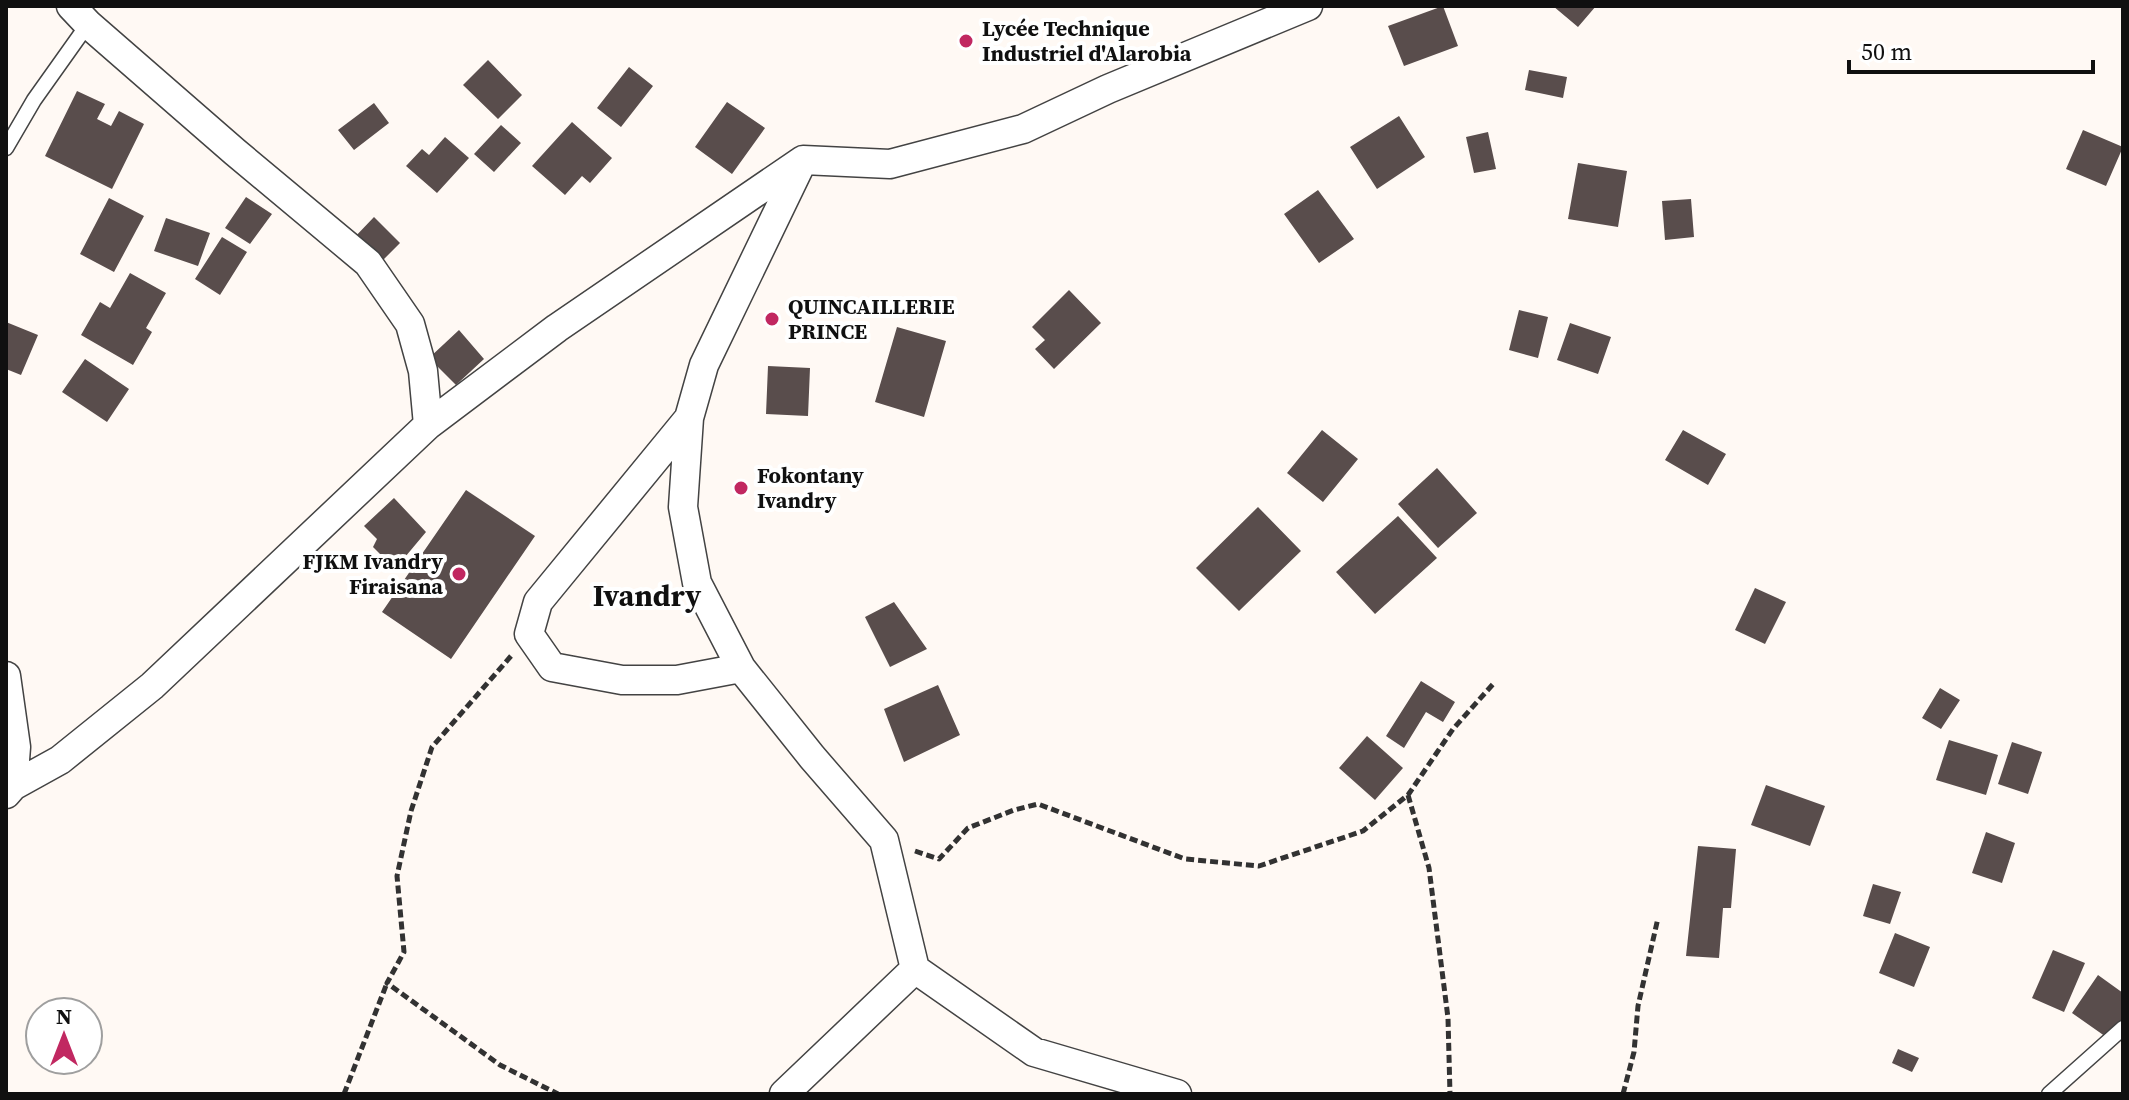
<svg xmlns="http://www.w3.org/2000/svg" width="2129" height="1100" viewBox="0 0 2129 1100" font-family="'Source Serif 4',serif">
	<style>
		.building { fill: #594d4c }
		.lines { fill: none; stroke-linecap: round; stroke-linejoin: round }
		.lane-casing { stroke: #434343; stroke-width: 17 }
		.street-casing { stroke: #434343; stroke-width: 31 }
		.path { stroke: #323232; stroke-width: 5; stroke-dasharray: 8 4; stroke-linecap: butt }
		.lane { stroke: #fff; stroke-width: 14 }
		.street { stroke: #fff; stroke-width: 28 }
		.poi-dot { fill: #c12861; stroke: #fff; stroke-width: 3 }
		.labels { text-anchor: middle; stroke-width: 8; stroke-linejoin: round; paint-order: stroke }
		.poi-label { font-size: 22px; font-weight: bold; fill: #101010; stroke: #fff; text-anchor: start }
		.district-label { font-size: 30px; font-weight: bold; fill: #101010; stroke: #fff }
	</style>
	<rect width="100%" height="100%" fill="#fff9f4"/>
	<path class="building" d="M1443 6 1458 46 1404 66 1388 26Z
		M1553 6H1596L1578 27Z
		M488 60 522 95 498 119 463 85Z
		M629 67 653 86 621 127 597 108Z
		M1529 70 1567 77 1563 98 1525 90Z
		M77 91 105 104 97 119 111 126 119 111 144 124 112 189 45 156Z
		M727 102 765 128 732 174 695 147Z
		M374 103 389 123 354 150 338 130Z
		M1399 116 1425 157 1377 189 1350 147Z
		M572 122 612 158 590 183 582 176 565 195 532 166Z
		M501 125 521 143 494 172 474 154Z
		M2083 130 2123 147 2106 186 2066 169Z
		M1488 132 1496 169 1474 173 1466 137Z
		M445 137 469 158 437 193 406 166 422 149 429 155Z
		M1578 163 1627 171 1618 227 1568 219Z
		M1318 190 1354 239 1319 263 1284 214Z
		M246 197 272 214 250 244 225 228Z
		M109 198 144 216 114 272 80 254Z
		M1691 199 1694 237 1665 240 1662 201Z
		M374 217 400 243 378 265 352 240Z
		M166 218 210 233 198 266 154 251Z
		M222 237 247 252 220 295 195 279Z
		M130 273 166 293 146 328 152 332 133 365 81 335 100 302 110 308Z
		M1069 290 1101 323 1054 369 1035 349 1045 340 1032 327Z
		M1519 310 1548 317 1538 358 1509 350Z
		M6 322 38 335 21 375 6 369Z
		M1570 323 1611 337 1598 374 1557 360Z
		M897 327 946 341 924 417 875 402Z
		M459 330 484 359 456 385 429 358Z
		M85 359 129 389 107 422 62 392Z
		M768 366 810 368 808 416 766 414Z
		M1322 430 1358 459 1323 502 1287 473Z
		M1683 430 1726 454 1708 485 1665 460Z
		M1437 468 1477 513 1438 548 1398 504Z
		M466 490 535 536 451 659 382 612Z
		M394 498 426 532 395 569 373 547 377 539 364 526Z
		M1258 507 1301 551 1239 611 1196 568Z
		M1398 516 1437 558 1375 614 1336 572Z
		M1755 588 1786 602 1765 644 1735 630Z
		M894 602 927 649 890 667 865 617Z
		M1421 681 1455 702 1443 722 1426 712 1404 748 1386 736Z
		M938 685 960 735 904 762 884 709Z
		M1940 688 1960 700 1941 729 1922 718Z
		M1367 736 1403 768 1375 800 1339 768Z
		M1949 740 1998 755 1986 795 1936 780Z
		M2012 742 2042 752 2028 794 1998 784Z
		M1766 785 1825 806 1810 846 1751 825Z
		M1986 832 2015 843 2002 883 1972 873Z
		M1698 846 1736 849 1731 908H1723L1719 958 1686 956Z
		M1873 884 1901 892 1890 924 1863 916Z
		M1895 933 1930 947 1914 987 1879 973Z
		M2053 950 2085 963 2064 1012 2032 998Z
		M2098 975 2123 993V1019L2109 1039 2072 1013Z
		M1898 1049 1919 1058 1912 1072 1892 1063Z"/>
	<g class="lines">
		<defs>
			<path id="lane" d="M6 148 34 100 88 24
				M2049 1094 2123 1028"/>
			<path id="street" d="M71 6 88 24 235 152 368 263 410 324 423 371 428 425
				M689 418 683 507 697 583 741 668 812 757 884 840 915 969 1034 1052 1177 1094
				M741 668 677 680H622L552 667 529 634 538 602 689 418 704 365 802 162
				M6 676 16 747 13 786
				M6 794 13 786 60 760 152 686 428 425 557 328 803 160 890 164 1023 129 1108 89 1308 6
				M784 1094 915 969"/>
		</defs>
		<use href="#lane" class="lane-casing"/>
		<use href="#street" class="street-casing"/>
		<path class="path" d="M511 656 432 747 411 811 397 876 404 952 387 983 500 1065 558 1094
			M1408 795 1429 868 1448 1018 1450 1094
			M915 851 939 859 968 828 1014 810 1038 804 1185 859 1259 866 1363 831 1408 795 1453 729 1494 683
			M344 1094 387 983
			M1623 1094 1634 1052 1638 1006 1658 918"/>
		<use href="#lane" class="lane"/>
		<use href="#street" class="street"/>
	</g>
	<g class="poi-dot">
		<circle cx="966" cy="41" r="8"/>
		<circle cx="772" cy="319" r="8"/>
		<circle cx="741" cy="488" r="8"/>
		<circle cx="459" cy="574" r="8"/>
	</g>
	<g class="labels">
		<g class="poi-label">
			<text x="982" y="36">Lycée Technique<tspan x="982" dy="25">Industriel d'Alarobia</tspan></text>
			<text x="788" y="314">QUINCAILLERIE<tspan x="788" dy="25">PRINCE</tspan></text>
			<text x="757" y="483">Fokontany<tspan x="757" dy="25">Ivandry</tspan></text>
			<text x="443" y="569" text-anchor="end">FJKM Ivandry<tspan x="443" dy="25">Firaisana</tspan></text>
		</g>
		<g class="district-label">
			<text x="647" y="606">Ivandry</text>
		</g>
	</g>
	<rect width="2129" height="1100" fill="none" stroke="#101010" stroke-width="16"/>
	<g transform="translate(64 1036)"><circle r="38" fill="#ffffff" stroke="#9f9f9f" stroke-width="2"/>
	<path d="M0-6L14 30L0 20L-14 30Z" fill="#c12861"/>
	<text y="-12" font-size="22" font-weight="bold" text-anchor="middle" fill="#101010">N</text>
	</g>
	<path d="M1849 60v12h244v-12" fill="none" stroke="#101010" stroke-width="4"/>
	<text x="1861" y="60" font-size="24" fill="#101010" stroke="#ffffff" stroke-width="6" paint-order="stroke">50 m</text>
</svg>
